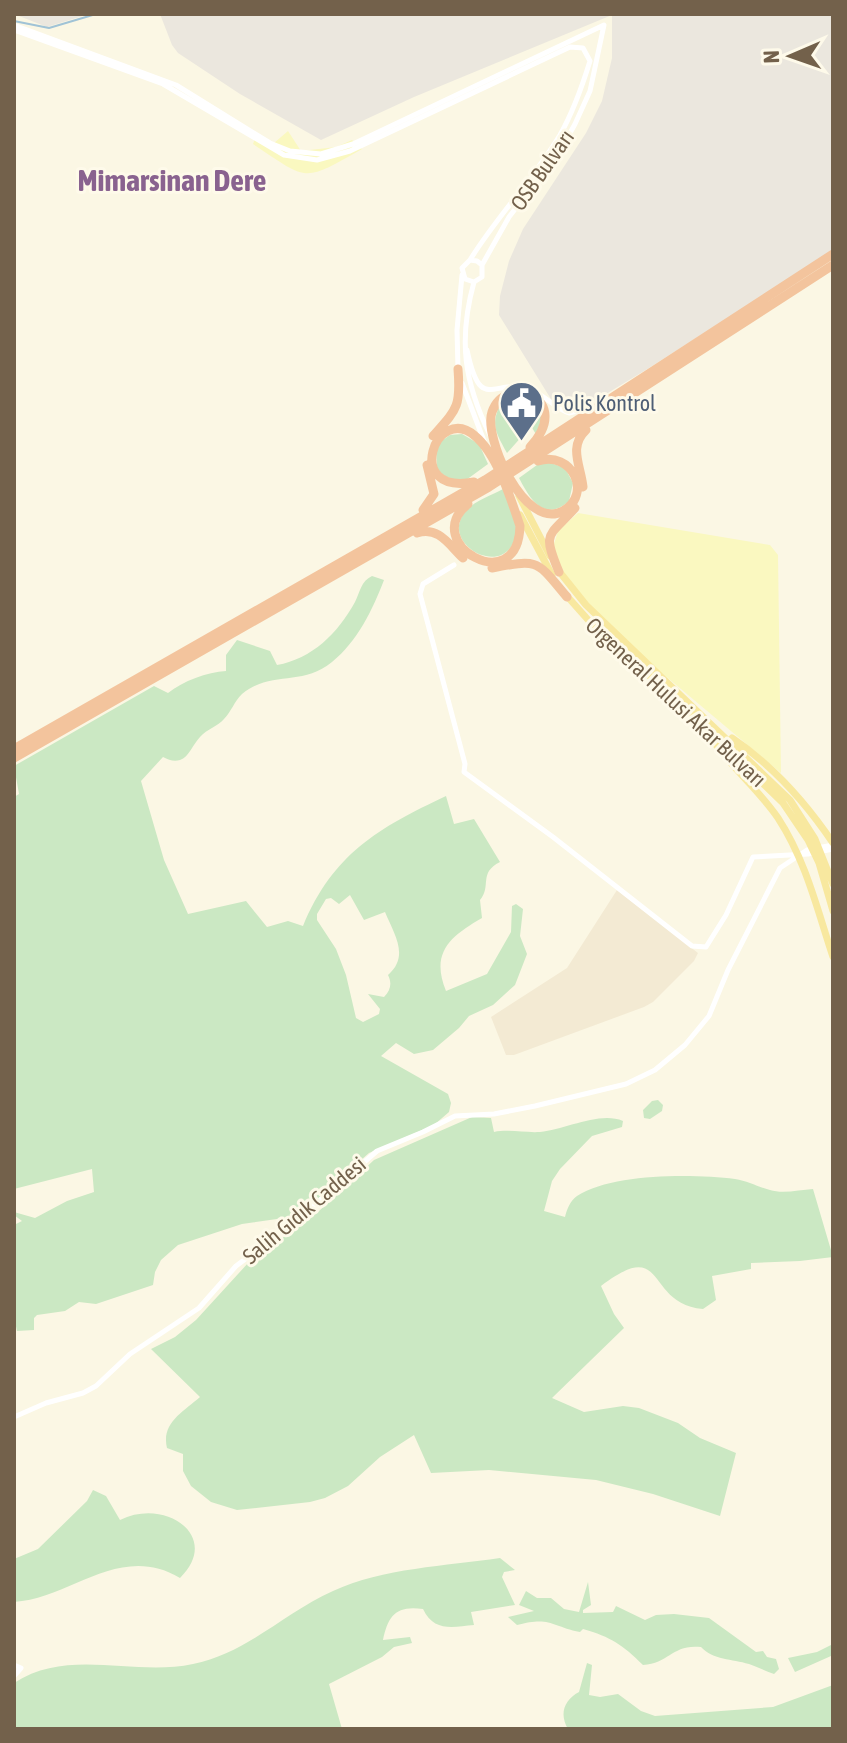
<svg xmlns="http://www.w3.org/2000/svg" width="847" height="1743" viewBox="0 0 847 1743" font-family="'Asap Condensed',sans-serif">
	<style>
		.residential { fill: #f3ead3 }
		.industrial { fill: #ebe7de }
		.green { fill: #cbe8c3; fill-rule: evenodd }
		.sand { fill: #faf8c0 }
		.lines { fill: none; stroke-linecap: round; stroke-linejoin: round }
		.stream { stroke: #a0c3d6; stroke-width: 2 }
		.minor { stroke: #fff; stroke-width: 5 }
		.major { stroke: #f8e89f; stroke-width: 7 }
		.highway { stroke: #f3c49d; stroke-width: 9 }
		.labels { text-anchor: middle; stroke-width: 6; stroke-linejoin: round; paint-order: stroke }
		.street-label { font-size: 22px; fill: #73614b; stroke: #fefaea }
		.service-label { font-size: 22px; fill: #4e5e75; stroke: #fefaea; text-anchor: start }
		.district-label { font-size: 30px; font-weight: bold; fill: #89628f; stroke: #fefaea }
	</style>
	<rect width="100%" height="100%" fill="#fbf7e4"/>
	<path class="residential" d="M617 890 698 953 694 961 653 1002 644 1007 514 1055H506L491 1017 567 968Z"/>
	<path class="industrial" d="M14 14H89L47 27Z
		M160 14H833V251L649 368 578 411 571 412 554 404 499 315 500 296 509 261 523 229 586 133 602 101 612 58V15L414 97 321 140 240 94 178 53 172 45Z"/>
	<path class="green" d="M516 396 533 402 542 418 537 436 531 426 507 453C495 431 490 424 502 401Z
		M462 434 479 444 488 464 462 483 437 473 436 445 450 435Z
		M548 462 565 468 573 483 569 501C544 523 530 499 519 478L537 465Z
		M503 489C507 499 517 513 517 524 516 587 435 546 466 511 474 501 492 495 503 489Z
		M372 576 384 580C373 609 357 642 332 662 301 687 271 670 242 694 234 702 231 712 224 719 218 726 207 729 200 737 193 744 189 757 180 760 174 762 169 760 163 757L141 781 164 860 188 914 246 901 267 927 288 921 303 926C333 854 378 828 446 796L454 824 474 819 500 862C478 873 492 886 480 900L482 918C451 936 430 952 446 991L487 974 511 932 512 906 516 904 523 909 520 936 527 954 515 985 493 1005 469 1016 459 1028 433 1050 414 1054 396 1043 381 1056 448 1094 451 1103 449 1112 434 1125 369 1153 298 1216 242 1224 178 1245 161 1260 155 1272 153 1285 96 1304 79 1302 65 1311 37 1315 34 1318V1330L17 1331 14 1317V1225L22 1221 14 1215V1212L35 1218 67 1201 94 1192 92 1169 14 1189V797L19 794 14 766 154 686 168 693C183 681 207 672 226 671V655L237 640 270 651 277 665C312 659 338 633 355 602 360 592 361 581 372 576ZM350 895 364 920 385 912C394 934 410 956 388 975 392 983 391 990 384 997L368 994 380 1009 379 1014 363 1022 356 1018 346 975 336 949 317 920V914L326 899 331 898 339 904Z
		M658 1100 663 1105 662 1111 650 1119 644 1118 643 1110 652 1101Z
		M472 1117 491 1118 494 1132C509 1129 525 1133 540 1132 565 1130 599 1111 623 1121L622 1127 592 1136 560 1169 552 1181 544 1211 565 1217C567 1209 570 1201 577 1196 613 1173 693 1174 735 1179 748 1181 758 1187 770 1190 782 1194 800 1190 813 1189L833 1257 800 1261 751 1263V1269L712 1276 716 1300 703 1309C644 1304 668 1235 601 1286L614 1314 624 1328 552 1398 584 1412 623 1406 639 1408 678 1423 700 1438 736 1453 720 1516 653 1494 596 1480 489 1470 431 1473 414 1435 380 1457 348 1486 325 1498 310 1502 237 1510 211 1502 191 1486 183 1471V1454L167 1448C161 1423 183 1412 200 1397L151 1349 175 1337 196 1320 249 1262 318 1212 374 1160Z
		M93 1490 106 1496 120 1520C166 1497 222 1537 180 1578 119 1542 71 1599 14 1602V1559L38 1549 87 1501Z
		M500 1558 515 1570 504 1572 502 1577 515 1605 471 1612 474 1625C452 1627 434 1632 423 1609 396 1605 388 1616 383 1640L410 1637 412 1643 394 1647 382 1657 329 1684 342 1729H14V1683C69 1647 133 1677 193 1664 247 1653 284 1613 333 1591 383 1568 446 1566 500 1558Z
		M588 1582 591 1605 583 1610V1613L613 1612 616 1606 645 1620 656 1615 674 1614 709 1618 756 1652 763 1651 767 1657 776 1659 779 1669 774 1674C765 1671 758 1667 749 1664 732 1659 713 1660 701 1647 672 1644 670 1663 643 1665 623 1645 611 1637 583 1629L580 1632C551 1626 550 1616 517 1625L508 1617 534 1611 519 1605 526 1591 537 1598H551L564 1609 579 1612Z
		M833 1644V1658L831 1656 795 1672 788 1658 817 1652Z
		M587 1663 592 1665 589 1695 600 1697 618 1694 641 1711 655 1716 773 1707 833 1685V1729H568C559 1714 564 1700 579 1692Z"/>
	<path class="sand" d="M288 131 301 151 336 147 352 140 362 149C302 183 309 181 253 144L255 138 274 143Z
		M578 513 770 545 778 555 781 773 619 637 576 592 558 562 553 547 558 531Z"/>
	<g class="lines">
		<path class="stream" d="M14 21 49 28 96 14"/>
		<path class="minor" d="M14 25 176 85 270 143 290 151 321 154 353 144 604 25 590 91 575 124 560 151 509 217 482 265V277L474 282C458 340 464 382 490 435
			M14 30 163 84 284 155 317 160 350 151 570 47 583 48 590 61C582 87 573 112 560 135 533 180 497 216 470 260
			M474 282 465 279 462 268 470 260 477 261 482 265
			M467 350C481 416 493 376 531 390 545 395 554 408 569 413L590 408
			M458 369 457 330 462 275
			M462 383 484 441
			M454 565 423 584 420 594 465 764 464 772 553 837 692 946 706 947 726 915 753 857 808 854 833 849
			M14 1417 46 1403 83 1393 96 1386 130 1354 199 1308 236 1266 296 1221 377 1151 423 1132 455 1116 494 1114 535 1106 626 1084 655 1070 685 1045 709 1016 728 970 780 868 807 850 833 845
			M14 1665 21 1668 14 1676"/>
		<path class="major" d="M519 496 550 556
			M520 515 552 575
			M558 570 586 605 790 800 815 839 833 884
			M566 595 598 631 668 692 783 803 808 840 819 863 833 911
			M732 738C772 765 806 803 833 843
			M714 742C733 769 759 790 778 818 806 861 817 909 833 957"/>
		<path class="highway" d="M433 436C457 409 461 407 458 369
			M530 447C575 399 506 372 492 412 483 437 525 532 563 511 593 494 572 450 538 461
			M583 487C581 466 568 447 586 430
			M468 504C419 543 518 600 520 526 511 499 497 454 475 436 436 402 402 496 474 482
			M423 510 434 494 427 465
			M417 533C439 526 449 545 463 558
			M492 568C540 559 536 560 567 597
			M559 572C542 531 548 538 575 508
			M14 749 485 480 833 254
			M14 758 489 487 833 265"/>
	</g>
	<defs>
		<symbol id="civic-pin" viewBox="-11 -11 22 30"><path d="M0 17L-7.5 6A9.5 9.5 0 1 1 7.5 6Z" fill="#5c6f8a" stroke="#fefaea"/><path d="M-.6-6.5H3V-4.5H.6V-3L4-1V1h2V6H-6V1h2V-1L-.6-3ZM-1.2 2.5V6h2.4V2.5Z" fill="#fff"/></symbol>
	</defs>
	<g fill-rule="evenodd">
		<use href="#civic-pin" x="496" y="378" width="51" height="69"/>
	</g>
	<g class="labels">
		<g class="street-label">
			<text transform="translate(542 170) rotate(-55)" y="8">OSB Bulvarı</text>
			<text transform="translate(676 702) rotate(43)" y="8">Orgeneral Hulusi Akar Bulvarı</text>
			<text transform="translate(304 1210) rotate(-40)" y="8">Salih Gıdık Caddesi</text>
		</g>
		<g class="service-label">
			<text x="553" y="411">Polis Kontrol</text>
		</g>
		<g class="district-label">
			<text x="172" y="191">Mimarsinan Dere</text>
		</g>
	</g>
	<rect width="847" height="1743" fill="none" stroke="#73614b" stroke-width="32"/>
	<g transform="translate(791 56) rotate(268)" stroke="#fefaea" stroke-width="6" paint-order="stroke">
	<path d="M0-6L14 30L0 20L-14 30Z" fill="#73614b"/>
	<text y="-12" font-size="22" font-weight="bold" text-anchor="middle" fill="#73614b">N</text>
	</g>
</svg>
